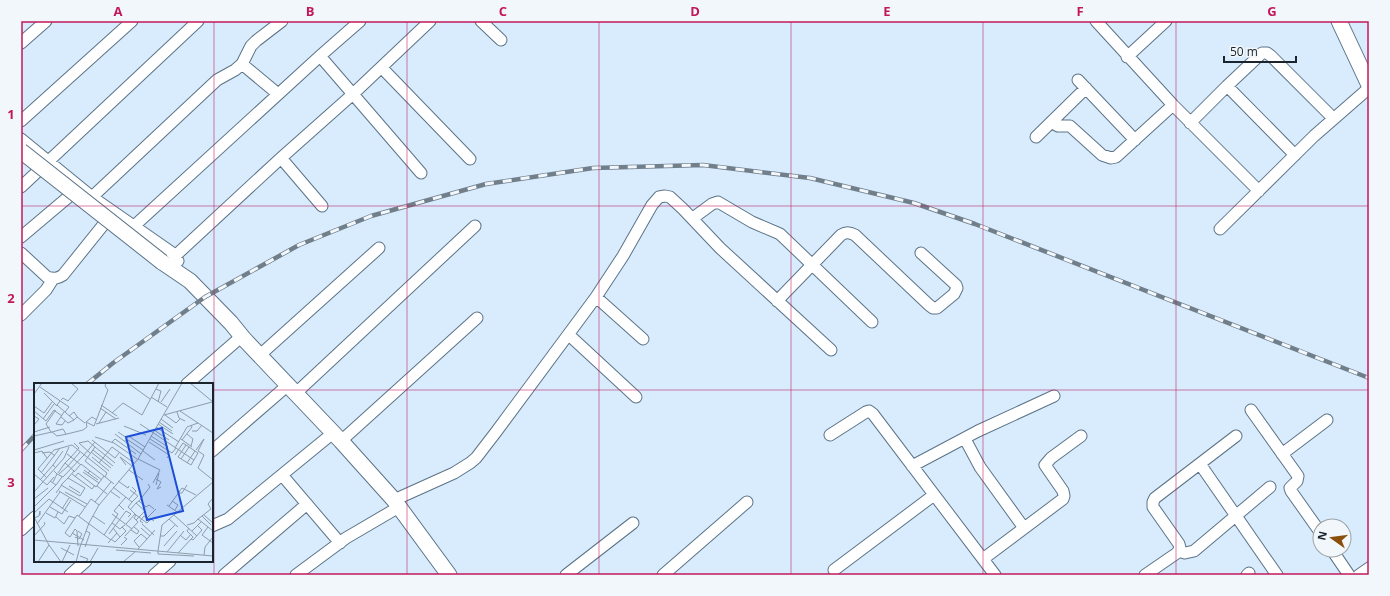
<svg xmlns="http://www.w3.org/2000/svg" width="1390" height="596" viewBox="0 0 1390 596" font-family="'Open Sans',sans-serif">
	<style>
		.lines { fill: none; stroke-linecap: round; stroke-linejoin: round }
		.street-casing { stroke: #5c7386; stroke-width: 13 }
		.secondary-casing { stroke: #5c7386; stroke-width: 17 }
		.street { stroke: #fff; stroke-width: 11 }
		.secondary { stroke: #fff; stroke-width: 15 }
		.rail-casing { stroke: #717f8b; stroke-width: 4.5 }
		.rail { stroke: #f2f7fb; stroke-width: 3; stroke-dasharray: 9; stroke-linecap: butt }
		.secondary-bridge-casing { stroke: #5c7386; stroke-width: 17; stroke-linecap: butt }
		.secondary-bridge { stroke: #fff; stroke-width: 15 }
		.grid { fill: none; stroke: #c2185b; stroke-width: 1; stroke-opacity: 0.55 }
		.inset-road { fill: none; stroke: #8c9caa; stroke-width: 1 }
		.view { fill: #1d4ed8; fill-opacity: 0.15; stroke: #1d4ed8; stroke-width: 2 }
		.inset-edge { fill: none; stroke: #1b242c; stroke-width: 2 }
		.neatline { fill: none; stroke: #c2185b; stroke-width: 1.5 }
		.grid-label { font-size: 13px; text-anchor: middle; font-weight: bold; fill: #c2185b }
	</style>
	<rect width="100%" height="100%" fill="#d8ecfe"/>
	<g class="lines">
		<defs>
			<path id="street" d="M481 21 501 40
				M1096 21 1173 105 1259 191
				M21 43 46 21
				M320 56 421 173
				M1127 57 1166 21
				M242 64 278 94
				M382 68 470 159
				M1078 80 1135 140
				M1227 86 1295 155
				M21 121 132 21
				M1051 122 1058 126H1070L1102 155 1111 158 1116 157 1173 105
				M1190 123 1227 86 1262 53H1267L1271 56 1333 118
				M1036 137 1086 88
				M21 139 92 197 171 252 175 256 178 261
				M281 158 322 206
				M21 187 198 21
				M92 197 217 80 235 70 242 64 251 46 256 41 282 21
				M693 218 712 204 718 202 752 222 780 234 872 322
				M133 227 320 56 360 21
				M1220 229 1314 136 1369 88
				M21 237 79 188
				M21 253 47 277C54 279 57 279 63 275L112 214
				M175 256 281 158 353 94 430 21
				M596 297 643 339
				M777 301 841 235C846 232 849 232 855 235L929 305 933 308H937L954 294 957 288 956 285 921 253
				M21 315 46 290 53 279
				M569 335 636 397
				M260 355 379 248
				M187 384 242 336
				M296 393 475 226
				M1251 410 1298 476 1297 481 1290 488 1291 491 1320 532
				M830 435 866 412 869 411 873 414 995 575
				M965 439 980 467 1024 528
				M341 441 477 318
				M212 451 288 385
				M1282 454 1327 420
				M1200 464 1277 575
				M912 466 978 431 1054 396
				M282 475 340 543
				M394 500 454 473 470 463 476 458 496 432 596 297 623 256 652 205 659 197 665 196 670 197 683 209 720 248 831 350
				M212 526 228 519 333 433
				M21 530 35 517
				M1332 550 1349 575
				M1179 551 1185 553 1194 551 1270 487
				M983 559 1063 499 1064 496 1063 491 1045 465 1051 458 1081 436
				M834 570 934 495
				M70 575 86 561
				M154 575 170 561
				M224 575 307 504
				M296 575 346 538 399 507
				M566 575 633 523
				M663 575 747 502
				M1145 575 1177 553 1180 548 1179 544 1153 507V502L1155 498 1236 436
				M1247 575 1249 573
				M1359 575 1369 568"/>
			<path id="secondary" d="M1339 21 1369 85
				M162 262 190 281 231 323 244 339 341 441 394 500 449 575"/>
		</defs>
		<use href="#street" class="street-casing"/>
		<use href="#secondary" class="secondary-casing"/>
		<use href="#street" class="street"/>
		<use href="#secondary" class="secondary"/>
		<defs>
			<path id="rail" d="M87 384 113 363 205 297 299 245 371 216 486 184 593 168 703 165 810 178 914 203 975 224 1369 378
				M21 450 35 435"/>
		</defs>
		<use href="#rail" class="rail-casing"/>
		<use href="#rail" class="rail"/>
		<defs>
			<path id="secondary-bridge" d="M21 151 162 262"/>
		</defs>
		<use href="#secondary-bridge" class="secondary-bridge-casing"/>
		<use href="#secondary-bridge" class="secondary-bridge"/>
	</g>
	<path class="grid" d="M214 21V575M407 21V575M599 21V575M791 21V575M983 21V575M1176 21V575M21 206H1369M21 390H35M212 390H1369"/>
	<g transform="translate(34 383)">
		<rect width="179" height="179" fill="#d8ecfe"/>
		<path class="inset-road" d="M94 0 116 16M156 0 179 19M6 4 35 24 31 29 40 37 43 34 51 40M122 6 127 8 124 19M10 10 23 23M0 11 8 0M117 14 133 24M27 17 29 15 34 18 44 6 37 0M26 18 23 22 31 29M127 19 136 6M67 22 83 33M0 23 10 30 18 19M66 25 82 36M0 28 12 38 20 27 22 28M146 28 179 50M30 29 22 41 28 42 31 38M143 29 145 35 151 38M78 30 89 20 108 32 125 0M130 32 178 19M131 32 142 40 146 36M0 33 5 36 0 42M35 33 40 29 44 35M27 34 34 40 40 37M9 36 20 21M127 36 139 45M52 39 58 34 63 37M125 39 138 48M65 40 72 29M62 41 85 35M106 41 160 77M124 41 139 51M90 43 112 52M122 44 145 59M120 47 135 57M158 48H163L168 42M0 49 16 44M17 49 12 41 21 28 28 33M18 49 29 46 32 51M84 49 93 55 91 58M81 51 107 71M153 51 159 56 157 63M0 53 18 49 23 53 33 51 49 47 53 44 52 39 60 43 74 7 71 3 72 0M117 53 134 64M61 54 80 60 103 76M96 54 111 64M116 56 138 70 142 65M147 56 158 64M58 57 81 75 85 70M94 57 109 67M148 57 158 44 157 42M78 59 81 56 102 71M115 59 135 72 133 75M141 65 153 44 164 40M0 67 30 58M59 67 79 83M162 67 170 56 164 68M109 68 121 77M164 68 170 72 164 85 179 97M57 69 77 85M0 70 8 68 13 75M8 70 16 69 21 73M56 70 45 60 54 58 61 64M33 71 37 74 45 65 40 60M50 72 61 59M141 72 149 60 164 70 157 82 144 74 152 62M58 74 75 88M104 76 126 87 119 100M147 76 155 64M65 80 78 64 100 80M153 80 161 68M19 82 29 68M92 82 86 74 98 83M34 83 46 69M50 87 54 90 56 88 68 97M95 87 109 97M40 89 47 81 56 88M49 89 65 100M7 90 26 65M24 90 31 80M54 90 64 97M0 91 13 102 20 94M23 91 29 94 50 72M25 91 34 83M38 91 58 106 61 102M41 94 44 90 62 104 70 93M13 95 4 86 20 67 38 62 73 90 71 94M34 95 40 88 31 80 37 74 47 82M122 96 127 99 123 106 127 104M6 97 19 82 22 85M16 98 22 102 28 94M84 98 94 105 95 103M19 99 23 91 20 88M80 101 51 78 61 64 81 80M122 102 125 90M35 103 46 110M63 103 73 111M79 104 98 119 94 124 102 132 113 140 117 136 120 138M96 107 104 113 98 119M25 108 51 124M76 108 86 115M0 109 30 75 35 64M31 109 53 121M22 110 27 103 28 101 34 95 51 105 46 113 27 102M145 110H148L153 102M179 115 174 121 177 126 164 136 179 148M0 116 14 105M95 116 102 108 98 104M105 118 116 104 114 101M138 118 144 122 141 127M61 119 77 99M102 120 105 118 112 124 115 122 120 126M85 122 80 128 84 131 82 134 98 146M133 122 143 129M135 123 148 105 162 112M0 124 22 102M16 124 28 131 37 117M28 126 35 115M90 127 85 122 92 114M96 127 102 120 112 129M0 130 15 116 34 129M12 130 21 135 24 129M140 132 163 153M170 132 179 140M45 133 57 116 65 122M59 133 71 141M168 133 177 142M0 134 15 162 4 179M22 134 30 141 35 133 41 135M0 135 5 133 6 128V132M113 135 122 126M135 136 144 144M102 137 111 128M78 140 82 134 78 131M109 140 106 138 110 133 115 136M3 141 26 109M92 141 101 131M108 141 120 152M153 142 160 140 164 136M174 144 168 152 179 160M79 145 86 154 92 148 88 144 91 142M107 145 116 153M97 147 103 151 105 148 100 144M158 148 167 139M38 150 50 157M75 151 92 128 97 131 94 134M70 152 78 140 86 146 88 144M146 152 152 157 157 151M0 153 11 141 10 139M91 153 104 139 100 135 102 132M126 153H130L141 142M41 154 45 156 48 151 44 148M77 156 81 159 86 154M157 156 159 157 168 147 164 143M0 157 179 173M74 160 83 150M15 162 27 179M87 162 93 156 90 154M44 163 43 148 41 146 36 154 31 150 43 132 77 157M130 163 143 148M46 164 55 140 65 122 104 76 148 0M51 164 56 150 52 148M105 164 100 158 107 151 113 156M27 165 40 172M104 166 121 147M82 167 117 170M124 168 128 142 179 99M124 168V171L160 173M133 169 150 148M144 170 159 154 153 148 155 145M170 172 171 164 179 154M46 173 54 176 52 179M28 179 36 162M42 179 46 164M56 179 64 165M89 179 101 169"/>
		<path class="view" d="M128 45 149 128 113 137 92 54Z"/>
		<rect width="179" height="179" class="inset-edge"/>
	</g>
	<rect width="1390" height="596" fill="none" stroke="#f2f7fb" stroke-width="44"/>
	<g transform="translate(1332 538) rotate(284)"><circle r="19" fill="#f2f7fb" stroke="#9ca3a8"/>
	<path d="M0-3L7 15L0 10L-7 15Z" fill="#8b4f0c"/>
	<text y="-6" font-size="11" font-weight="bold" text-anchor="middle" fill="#1b242c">N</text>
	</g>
	<path d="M1224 56v6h72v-6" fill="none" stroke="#1b242c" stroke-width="2"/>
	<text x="1230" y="56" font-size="12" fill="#1b242c" stroke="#f2f7fb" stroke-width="3" paint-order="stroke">50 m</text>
	<rect x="22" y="22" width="1346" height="552" class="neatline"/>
	<g class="grid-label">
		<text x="118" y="16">A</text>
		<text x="310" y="16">B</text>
		<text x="503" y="16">C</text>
		<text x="695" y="16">D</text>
		<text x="887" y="16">E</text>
		<text x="1080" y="16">F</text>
		<text x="1272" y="16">G</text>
		<text x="11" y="119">1</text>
		<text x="11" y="303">2</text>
		<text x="11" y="487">3</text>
	</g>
</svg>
